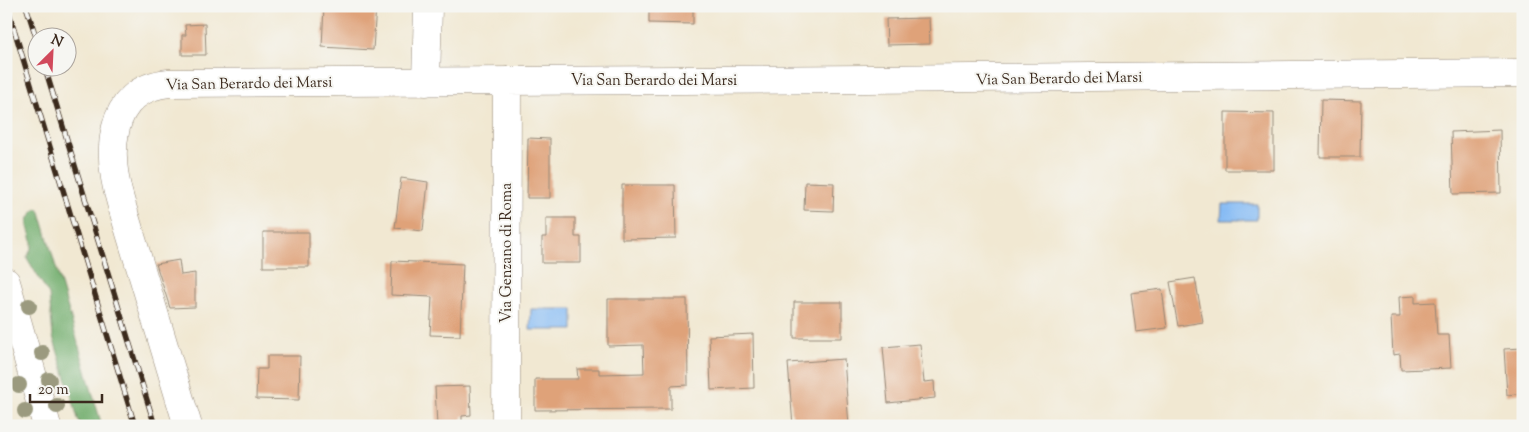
<svg xmlns="http://www.w3.org/2000/svg" width="1529" height="432" viewBox="0 0 1529 432" font-family="'Sorts Mill Goudy',serif">
	<style>
		.forest { fill: #72ad6d; stroke: #566c46 }
		.water { fill: #86bbf4; stroke: #607289 }
		.building { fill: #dfa279 }
		.lines { fill: none; stroke-linecap: round; stroke-linejoin: round }
		.minor-casing { stroke: #968978; stroke-width: 29 }
		.minor { stroke: #fff; stroke-width: 28 }
		.rail-casing { stroke: #3b2a1e; stroke-width: 5.5 }
		.rail { stroke: #f6f6f2; stroke-width: 4; stroke-dasharray: 11; stroke-linecap: butt }
		.tree { fill: #9b9a7f }
		.labels { text-anchor: middle; stroke-width: 4; stroke-linejoin: round; paint-order: stroke }
		.street-label { font-size: 15px; fill: #3b2a1e; stroke: #f6f6f2 }
	</style>
	<rect width="100%" height="100%" fill="#f6f6f2"/>
	<filter id="ink" filterUnits="userSpaceOnUse"><feTurbulence type="fractalNoise" baseFrequency=".02" numOctaves="2"/><feDisplacementMap in="SourceGraphic" scale="10" xChannelSelector="R" yChannelSelector="G"/><feConvolveMatrix kernelMatrix="1 2 1 2 8 2 1 2 1" color-interpolation-filters="sRGB"/></filter>
	<filter id="wash" filterUnits="userSpaceOnUse"><feTurbulence type="fractalNoise" baseFrequency=".0096" numOctaves="4" result="noise"/><feDisplacementMap in="SourceGraphic" scale="20" xChannelSelector="R" yChannelSelector="G"/><feGaussianBlur stdDeviation="1.12" result="paint"/><feColorMatrix in="noise" values="0 0 0 0 0 0 0 0 0 0 0 0 0 0 0 0 0 1.4 0 .05"/><feComposite in="paint" operator="in"/></filter>
	<g filter="url(#wash)">
		<rect width="100%" height="100%" fill="#f1e8d2"/>
		<path class="forest" d="M37 208 40 212 102 426H82L78 419 72 397 53 337 49 295 27 258C28 255 31 250 32 246 33 230 19 224 37 208Z"/>
		<path class="water" d="M1222 204H1257V220H1221Z
			M531 309H573V330H530Z"/>
		<g id="blocks">
			<path class="building" d="M324 6H376L373 50 322 47Z
				M649 6H693V24L649 23Z
				M929 18 930 44 887 45 886 19Z
				M205 24 206 55H182V35H186L185 25Z
				M1321 100 1361 101 1360 157H1320Z
				M1225 112 1274 113V170H1225Z
				M1500 130 1501 193 1453 194 1451 132Z
				M528 138 550 139V198H527Z
				M401 178 428 182 423 231 395 228Z
				M805 182 834 183 833 211 804 210Z
				M622 185H675L676 238 622 239Z
				M546 218H575V237H581V263H542V237H546Z
				M263 232H309V267H263Z
				M179 260 181 275 195 273V307L170 308 156 264Z
				M392 261 463 264 460 336 430 335 432 297 391 295Z
				M1195 278 1203 322 1178 326 1170 282Z
				M1162 289 1167 328 1136 332 1131 293Z
				M1415 296V303L1435 302 1437 335H1449L1451 368 1401 370 1400 354 1393 355 1391 317H1400L1399 297Z
				M608 299H687L688 385 671 386V409L535 410V379H578L577 369H599V374L644 373 643 345 608 346Z
				M794 302H842V338H794Z
				M753 334 754 388 711 390 709 336Z
				M920 344 924 382 934 381 935 398 888 403 883 347Z
				M1523 348V393L1507 395 1504 349Z
				M267 356H300L299 400 256 399 257 369H267Z
				M844 359 849 426H793L788 363Z
				M470 386 471 415 462 416V426H437L435 387Z"/>
		</g>
	</g>
	<g filter="url(#ink)">
		<use href="#blocks" fill-opacity="0" stroke="#968978" stroke-width="1"/>
		<g class="lines">
			<defs>
				<path id="minor" d="M426 82 428 6
					M6 282 47 426
					M188 426 121 203C107 157 105 89 169 83L868 79 1523 73
					M506 426 507 81"/>
			</defs>
			<use href="#minor" class="minor-casing"/>
			<use href="#minor" class="minor"/>
			<defs>
				<path id="rail" d="M7 6 135 426
					M26 6 38 43
					M45 68 155 426"/>
			</defs>
			<use href="#rail" class="rail-casing"/>
			<use href="#rail" class="rail"/>
		</g>
		<g class="tree">
			<circle cx="29" cy="306" r="8"/>
			<circle cx="42" cy="353" r="8"/>
			<circle cx="49" cy="380" r="8"/>
			<circle cx="19" cy="385" r="8"/>
			<circle cx="57" cy="406" r="8"/>
			<circle cx="25" cy="411" r="8"/>
		</g>
	</g>
	<g class="labels">
		<g class="street-label">
			<text transform="translate(1059 78) rotate(-1)" y="5">Via San Berardo dei Marsi</text>
			<text x="654" y="85">Via San Berardo dei Marsi</text>
			<text transform="translate(249 83) rotate(-1)" y="5">Via San Berardo dei Marsi</text>
			<text transform="translate(506 253) rotate(-90)" y="5">Via Genzano di Roma</text>
		</g>
	</g>
	<rect width="1529" height="432" fill="none" stroke="#f6f6f2" stroke-width="25"/>
	<g transform="translate(52 52) rotate(24)"><circle r="24" fill="#f6f6f2" stroke="#aba49d"/>
	<path d="M0-4L9 19L0 12L-9 19Z" fill="#d1495b"/>
	<text y="-8" font-size="14" font-weight="bold" text-anchor="middle" fill="#3b2a1e">N</text>
	</g>
	<path d="M30 394v8h72v-8" fill="none" stroke="#3b2a1e" stroke-width="2.5"/>
	<text x="38" y="394" font-size="15" fill="#3b2a1e" stroke="#f6f6f2" stroke-width="4" paint-order="stroke">20 m</text>
</svg>
